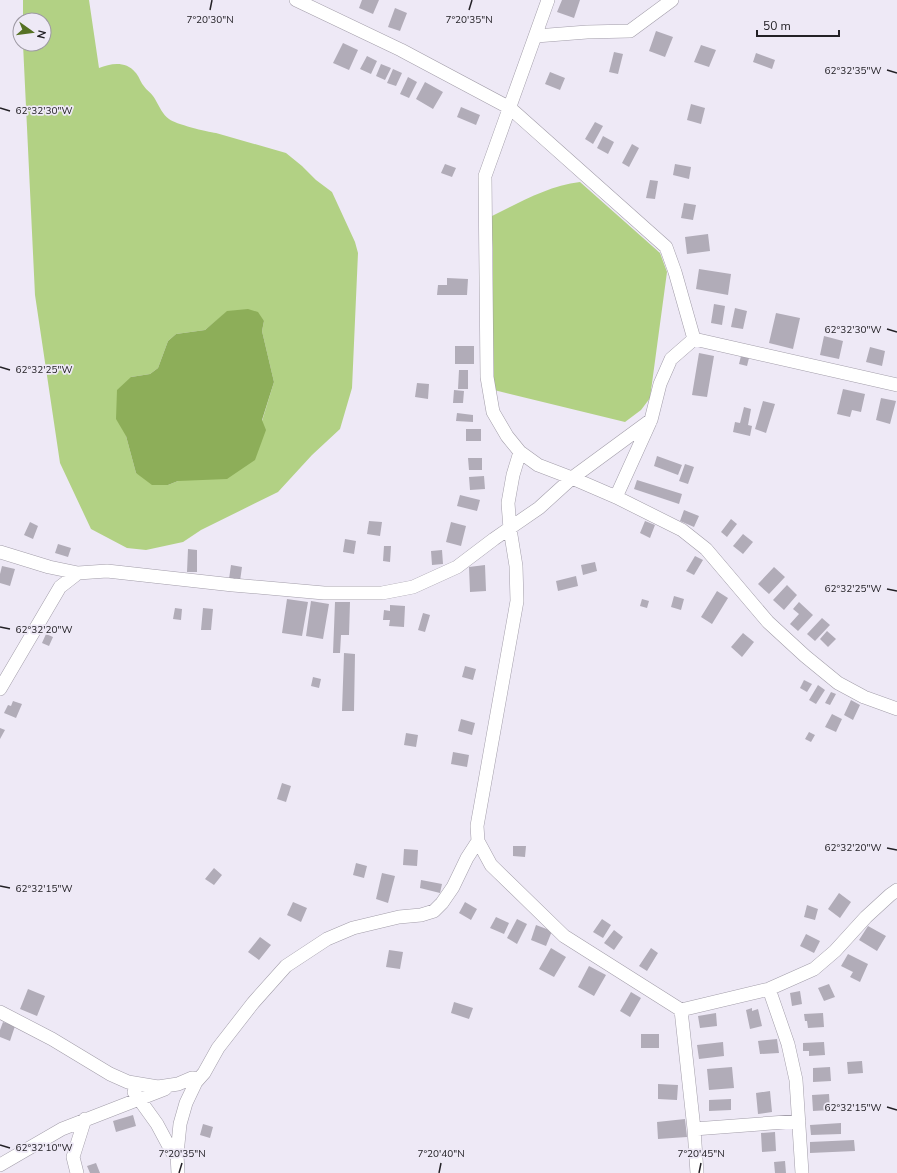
<svg xmlns="http://www.w3.org/2000/svg" width="897" height="1173" viewBox="0 0 897 1173" font-family="'Nunito Sans',sans-serif">
	<style>
		.green { fill: #b2d184; fill-rule: evenodd }
		.water { fill: #8dae59 }
		.building { fill: #b1acb8 }
		.lines { fill: none; stroke-linecap: round; stroke-linejoin: round }
		.minor-casing { stroke: #a29da9; stroke-width: 14 }
		.minor { stroke: #fff; stroke-width: 13 }
		.ticks { fill: none; stroke: #232126; stroke-width: 1.5 }
		.ticks-label { font-size: 10px; text-anchor: middle; fill: #232126; stroke: #eee9f6; stroke-width: 3.5; stroke-linejoin: round; paint-order: stroke }
	</style>
	<rect width="100%" height="100%" fill="#eee9f6"/>
	<path class="green" d="M23 0H89L99 68C111 63 126 61 135 72 139 76 140 81 143 85 147 91 152 93 155 99 159 106 163 115 169 119 175 124 207 132 216 133L286 153 302 166 316 180 332 192 355 242 358 253 352 388 340 429 312 455 278 492 201 530 183 542 146 550 127 548 91 529 60 463 35 295 23 44H44V20H23ZM228 311 264 321 262 331 274 382 262 421 178 481 168 485 136 473 126 436 131 377 150 374 158 368 168 341 176 334 205 330Z
		M580 182 660 253 667 272 650 398 641 410 625 422 494 390 492 339 493 250 490 217C519 203 547 186 580 182Z"/>
	<path class="water" d="M248 309 258 312 264 321 262 331 274 382 262 420 266 430 255 460 227 479 178 481 168 485H152L136 473 126 436 116 419 117 390 131 377 150 374 158 368 168 341 176 334 205 330 227 311Z"/>
	<path class="building" d="M362 0H379L373 14 359 8Z
		M562 0H580L574 18 557 12Z
		M395 8 407 13 400 31 388 27Z
		M656 31 673 37 665 57 649 51Z
		M343 43 358 50 349 70 333 63Z
		M701 45 716 50 709 67 694 62Z
		M614 52 623 54 618 74 609 72Z
		M756 53 775 60 772 69 753 62Z
		M367 56 377 61 371 74 360 69Z
		M381 64 391 68 385 80 376 76Z
		M393 69 402 73 396 86 387 83Z
		M550 72 565 78 560 90 545 84Z
		M408 77 417 82 409 98 400 94Z
		M425 82 443 92 433 109 416 99Z
		M691 104 705 108 701 124 687 120Z
		M461 107 480 115 476 125 457 117Z
		M595 122 603 126 593 144 585 139Z
		M603 136 614 142 608 154 597 148Z
		M632 144 639 148 629 167 622 163Z
		M445 164 456 168 452 177 441 173Z
		M675 164 691 167 689 179 673 175Z
		M650 180 658 181 655 199 646 198Z
		M684 203 696 205 693 220 681 218Z
		M708 234 710 251 687 254 685 237Z
		M699 269 731 274 728 295 696 289Z
		M447 278 468 279 467 295H437L438 285H447Z
		M714 304 725 306 722 325 711 323Z
		M735 308 747 311 743 329 731 327Z
		M776 313 800 318 793 349 769 343Z
		M824 336 843 341 839 359 820 355Z
		M455 346H474V364H455Z
		M870 347 885 351 882 366 866 362Z
		M699 353 714 356 707 397 692 395Z
		M741 356 749 358 747 366 739 364Z
		M459 370H468V389H458Z
		M417 383 429 384 428 399 415 397Z
		M843 389 865 394 861 412 852 410 850 417 837 414Z
		M454 390 464 391 463 403H453Z
		M881 398 896 401 890 424 876 420Z
		M763 401 775 404 766 433 755 429Z
		M744 407 751 409 748 425 752 426 750 436 733 432 735 422 740 423Z
		M457 413 473 415V422L456 421Z
		M466 429H481V441H466Z
		M657 456 682 465 678 475 654 466Z
		M468 458H482V470H469Z
		M685 464 694 467 688 484 679 481Z
		M484 476 485 489 470 490 469 477Z
		M637 480 682 494 679 504 634 489Z
		M460 495 480 500 477 511 457 506Z
		M684 510 699 516 694 527 680 521Z
		M731 519 737 524 727 537 721 532Z
		M369 521 382 522 380 536 367 534Z
		M645 521 655 525 650 538 640 533Z
		M30 522 38 526 33 539 24 535Z
		M451 522 466 526 461 546 446 542Z
		M743 534 753 542 743 554 733 546Z
		M345 539 356 541 354 554 343 552Z
		M58 544 71 548 68 557 55 553Z
		M384 546H391L390 562 383 561Z
		M188 549 197 550V572H187Z
		M442 550 443 564 432 565 431 551Z
		M695 556 703 560 694 575 686 571Z
		M595 562 597 571 583 575 581 565Z
		M231 565 242 567 240 581 229 579Z
		M485 565 486 591 470 592 469 567Z
		M2 566 15 569 10 586 0 583V574Z
		M774 567 785 577 769 594 758 584Z
		M576 576 578 586 558 591 556 581Z
		M787 585 797 595 784 610 773 600Z
		M717 591 728 598 712 624 701 617Z
		M674 596 684 599 681 610 671 607Z
		M287 599 308 602 302 636 282 633Z
		M642 599 649 601 647 608 640 606Z
		M311 601 329 604 323 639 306 636Z
		M335 602H350L349 635H341L340 653H333Z
		M799 602 813 615 798 631 790 624 799 614 793 609Z
		M390 605 405 606 404 627 389 626 390 620H383L384 610 390 611Z
		M175 608 182 609 181 620 173 619Z
		M203 608 213 609 211 630H201Z
		M423 613 430 615 425 632 418 630Z
		M822 618 830 625 815 641 807 634Z
		M827 631 836 639 828 647 820 639Z
		M743 633 754 642 742 657 731 647Z
		M46 634 53 637 49 646 42 643Z
		M344 653 355 654 354 711H342Z
		M465 666 476 669 473 680 462 677Z
		M313 677 321 679 319 688 311 686Z
		M804 680 812 684 807 692 800 688Z
		M818 685 825 690 816 704 809 700Z
		M831 692 836 694 830 705 825 703Z
		M851 700 860 705 853 720 844 715Z
		M13 701 22 704 16 718 4 713 8 705 11 706Z
		M832 714 842 719 836 732 825 727Z
		M461 719 475 723 472 735 458 731Z
		M0 728 5 730 0 739Z
		M809 732 815 735 811 742 805 739Z
		M406 733 418 735 416 747 404 745Z
		M453 752 469 755 467 767 451 764Z
		M282 783 291 786 286 802 277 799Z
		M513 846H526L525 857 513 856Z
		M404 849 418 850 417 866 403 865Z
		M356 863 367 866 364 878 353 875Z
		M214 868 222 875 214 885 205 879Z
		M382 873 395 876 388 903 376 899Z
		M421 880 442 884 440 893 420 888Z
		M839 893 851 902 840 918 828 909Z
		M293 902 307 908 301 922 287 915Z
		M465 902 477 909 471 920 459 913Z
		M807 905 818 909 815 920 804 917Z
		M496 917 509 923 504 934 490 928Z
		M517 919 527 924 517 944 507 938Z
		M602 919 611 925 603 938 593 932Z
		M536 925 552 931 546 946 531 940Z
		M868 926 886 936 877 951 859 940Z
		M614 930 623 937 614 950 604 943Z
		M806 934 820 941 814 953 800 946Z
		M260 937 271 945 259 960 248 952Z
		M551 948 566 957 554 977 539 969Z
		M651 948 658 953 647 971 639 966Z
		M389 950 403 952 400 969 386 967Z
		M848 954 868 964 860 982 850 977 853 972 841 966Z
		M589 966 606 975 594 996 578 987Z
		M829 984 835 997 824 1001 818 988Z
		M28 989 45 996 37 1016 20 1009Z
		M800 991 802 1004 792 1006 790 993Z
		M631 992 641 998 630 1017 620 1011Z
		M454 1002 473 1008 469 1019 451 1013Z
		M752 1008V1011L758 1009 762 1026 750 1029 746 1010Z
		M716 1013 717 1026 700 1028 698 1016Z
		M823 1013 824 1027 808 1028 807 1021H805L804 1014Z
		M3 1022 15 1026 10 1041 0 1037V1030Z
		M641 1034H659V1048H641Z
		M777 1039 779 1053 760 1054 758 1041Z
		M723 1042 724 1056 699 1059 697 1045Z
		M824 1042 825 1055 809 1056V1051H803V1043Z
		M862 1061 863 1073 848 1074 847 1062Z
		M732 1067 734 1088 709 1090 707 1069Z
		M830 1067 831 1081 813 1082V1068Z
		M658 1084 678 1085 677 1100 658 1099Z
		M770 1091 772 1112 758 1114 756 1093Z
		M829 1094 830 1110 813 1111 812 1095Z
		M731 1099V1110L709 1111V1100Z
		M133 1115 136 1126 116 1132 113 1121Z
		M685 1119 687 1137 658 1139 657 1122Z
		M841 1123V1134L811 1135 810 1125Z
		M203 1124 213 1127 210 1138 200 1135Z
		M775 1132 776 1151 762 1152 761 1133Z
		M854 1140 855 1151 810 1153V1142Z
		M785 1161 786 1173H775L774 1162Z
		M96 1163 100 1173H90L87 1166Z"/>
	<g class="lines">
		<defs>
			<path id="minor" d="M296 0 401 50 510 108 666 247 675 272 694 339
				M548 0 485 176 487 377 493 412 507 436 520 452 538 465 572 478 616 497 682 530 706 549 768 622 805 656 838 683 864 697 897 709
				M536 36 587 32 630 31 672 0
				M694 339 897 385
				M520 452 513 475 508 503 510 529 516 566 517 601 477 826 478 841 491 865 564 936 681 1010 769 989 814 969 835 951 866 917 890 895 897 890
				M616 497 650 422
				M0 552 49 567 78 573 107 571 233 585 324 593H382L413 587 457 567 494 539 539 508 572 478 651 420 660 384 671 359 694 339
				M0 689 60 587 78 573
				M769 989 788 1044 796 1080 802 1173
				M681 1010 694 1129 697 1173
				M0 1012 52 1039 110 1074 128 1082 158 1087 178 1084 192 1078 198 1079
				M134 1092 157 1124 172 1152 175 1154H177
				M694 1129 799 1121
				M0 1165 62 1129 165 1089
				M77 1173 73 1157 85 1119
				M178 1173 177 1154 180 1124 186 1103 196 1082 204 1073 218 1048 253 1003 286 966 327 939 353 928 399 917 421 915 434 911 442 903 453 887 467 858 478 841"/>
		</defs>
		<use href="#minor" class="minor-casing"/>
		<use href="#minor" class="minor"/>
	</g>
	<path class="ticks" d="M210 10 212 0M469 10 472 0M887 70 897 73M0 108 10 111M887 329 897 332M0 367 10 370M887 589 897 591M0 627 10 629M887 848 897 850M0 886 10 888M887 1107 897 1110M0 1145 10 1148M179 1173 182 1163M439 1173 441 1163M699 1173 701 1163"/>
	<g class="ticks-label">
		<text x="469" y="23">7°20'35"N</text>
		<text x="210" y="23">7°20'30"N</text>
		<text x="853" y="74">62°32'35"W</text>
		<text x="44" y="114">62°32'30"W</text>
		<text x="853" y="333">62°32'30"W</text>
		<text x="44" y="373">62°32'25"W</text>
		<text x="853" y="592">62°32'25"W</text>
		<text x="44" y="633">62°32'20"W</text>
		<text x="853" y="851">62°32'20"W</text>
		<text x="44" y="892">62°32'15"W</text>
		<text x="853" y="1111">62°32'15"W</text>
		<text x="44" y="1151">62°32'10"W</text>
		<text x="182" y="1157">7°20'35"N</text>
		<text x="441" y="1157">7°20'40"N</text>
		<text x="701" y="1157">7°20'45"N</text>
	</g>
	<g transform="translate(32 32) rotate(104)"><circle r="19" fill="#eee9f6" stroke="#9d99a3"/>
	<path d="M0-3L7 15L0 10L-7 15Z" fill="#567124"/>
	<text y="-6" font-size="11" font-weight="bold" text-anchor="middle" fill="#232126">N</text>
	</g>
	<path d="M757 30v6h82v-6" fill="none" stroke="#232126" stroke-width="2"/>
	<text x="763" y="30" font-size="12" fill="#232126" stroke="#eee9f6" stroke-width="3" paint-order="stroke">50 m</text>
</svg>
